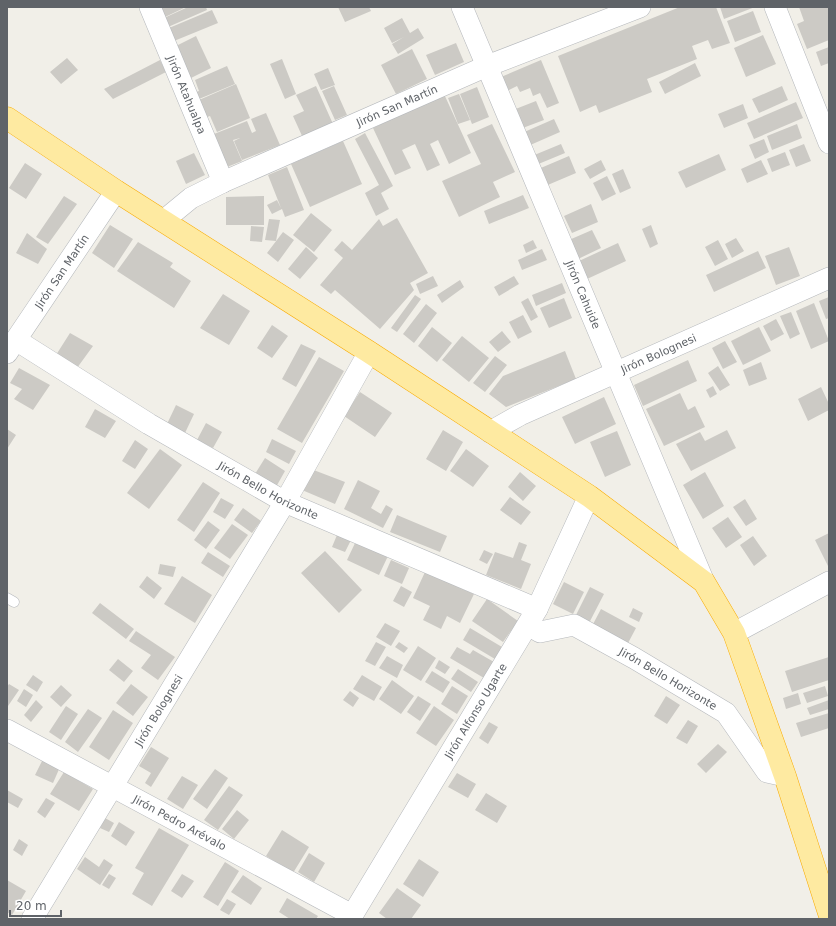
<svg xmlns="http://www.w3.org/2000/svg" width="836" height="926" viewBox="0 0 836 926" font-family="'DejaVu Sans',sans-serif">
	<style>
		.building { fill: #cccac5 }
		.lines { fill: none; stroke-linecap: round; stroke-linejoin: round }
		.service-casing { stroke: #b5b8bc; stroke-width: 11 }
		.minor-casing { stroke: #b5b8bc; stroke-width: 22 }
		.trunk-casing { stroke: #f9ab00; stroke-width: 23 }
		.service { stroke: #fff; stroke-width: 10 }
		.minor { stroke: #fff; stroke-width: 21 }
		.trunk { stroke: #feeaa1; stroke-width: 22 }
		.labels { text-anchor: middle; stroke-width: 4; stroke-linejoin: round; paint-order: stroke }
		.street-label { font-size: 11px; fill: #5f6368; stroke: #fff }
	</style>
	<rect width="100%" height="100%" fill="#f1efe8"/>
	<path class="building" d="M158 7H186L163 18Z
		M188 7H206L207 10 168 27 164 18Z
		M338 7H369L371 11 345 22Z
		M680 7H716L730 43 712 49 708 40 692 46 697 59 647 79 652 92 599 113 596 105 580 112 558 56Z
		M720 7H755L724 19Z
		M799 7H829V40L807 49 797 24 804 21Z
		M212 10 218 23 174 41 169 28Z
		M753 11 761 32 735 42 727 21Z
		M402 18 410 33 418 28 424 38 398 54 392 44 404 37 392 43 384 28Z
		M763 35 776 64 746 77 734 48Z
		M196 36 211 68 191 78 176 46Z
		M456 43 464 62 435 75 426 55Z
		M829 47V63L821 66 816 52Z
		M412 49 427 79 396 94 381 65Z
		M67 58 78 70 61 84 50 72Z
		M282 59 296 94 285 99 270 64Z
		M160 60 166 72 113 99 104 89Z
		M541 60 559 103 547 108 540 93 533 96 530 88 520 92 517 86 507 91 501 77Z
		M695 63 701 76 665 94 659 82Z
		M227 66 235 84 199 99 196 92 199 91 195 80Z
		M328 68 335 85 321 90 314 74Z
		M236 84 250 118 217 132 210 116 207 117 199 100Z
		M316 86 333 124 303 138 293 116 304 111 296 95Z
		M334 86 347 115 335 120 322 91Z
		M782 86 788 100 759 113 752 99Z
		M477 87 489 117 472 124 460 94Z
		M444 94 471 153 449 164 438 140 430 144 440 165 427 171 415 144 402 150 411 168 395 175 373 128Z
		M459 94 470 120 458 124 448 98Z
		M536 101 544 120 520 129 513 110Z
		M796 102 803 118 754 139 747 123Z
		M743 104 748 118 724 128 718 114Z
		M266 113 280 145 242 160 234 141 240 138 233 140 242 161 227 167 214 134 247 121 252 133 256 131 251 119Z
		M554 119 560 132 528 146 522 133Z
		M492 124 515 172 493 182 500 197 459 217 442 181 481 164 467 135Z
		M797 124 802 138 772 150 767 136Z
		M365 133 393 186 381 193 389 209 376 216 365 193 379 185 355 139Z
		M764 139 769 152 755 159 749 145Z
		M343 141 362 184 310 207 291 164Z
		M561 144 565 153 536 165 532 156Z
		M804 144 811 161 796 167 789 150Z
		M785 152 790 165 772 172 767 159Z
		M194 153 205 175 186 184 176 161Z
		M719 154 726 170 686 188 678 172Z
		M569 156 576 173 543 187 536 170Z
		M601 160 606 170 590 179 584 169Z
		M761 160 768 174 747 183 741 169Z
		M25 163 42 174 26 199 9 188Z
		M287 167 304 210 285 217 282 209 272 214 267 205 277 200 281 208 268 175Z
		M623 169 631 188 620 193 612 174Z
		M607 176 616 194 602 201 593 183Z
		M523 195 529 208 489 224 484 211Z
		M64 196 77 204 48 244 36 237Z
		M264 196V225H226V197Z
		M591 204 598 222 572 233 564 216Z
		M311 213 332 230 314 252 293 235Z
		M397 218 428 273 410 283 414 290 380 329 335 290 331 294 320 285 343 258 334 250 342 241 352 250 379 219 383 226Z
		M269 219 280 220 276 241 265 240Z
		M110 225 133 239 114 268 92 253Z
		M651 225 658 244 650 248 642 229Z
		M251 226 264 227 262 242 250 241Z
		M592 230 601 248 578 259 569 240Z
		M283 232 294 240 278 262 267 253Z
		M27 233 47 249 38 264 16 253Z
		M736 238 744 251 732 258 725 244Z
		M533 240 537 248 526 253 523 245Z
		M718 240 728 259 715 266 705 247Z
		M138 242 173 263 170 267 191 281 174 308 117 271Z
		M618 243 626 261 587 279 579 261Z
		M306 247 318 258 300 279 288 269Z
		M789 247 800 276 776 285 765 256Z
		M542 249 547 260 522 270 518 260Z
		M758 251 766 268 714 292 706 275Z
		M433 276 438 286 420 294 416 284Z
		M514 276 519 284 499 296 494 287Z
		M460 280 464 287 442 303 437 295Z
		M562 283 566 293 536 306 532 295Z
		M223 294 250 311 229 345 200 328Z
		M415 295 421 299 397 332 391 328Z
		M829 297V318L826 319 819 301Z
		M528 298 538 317 531 321 521 302Z
		M564 298 572 318 549 328 540 308Z
		M814 303 829 341 811 349 796 311Z
		M426 304 437 313 414 343 403 334Z
		M791 312 800 334 790 339 780 316Z
		M523 315 532 332 518 339 509 322Z
		M776 319 784 334 771 341 763 326Z
		M272 325 288 336 272 358 257 348Z
		M432 327 452 343 437 362 418 346Z
		M759 327 771 351 743 365 731 341Z
		M502 331 511 342 498 352 489 342Z
		M70 333 93 346 77 368 56 355Z
		M462 336 489 358 469 382 442 360Z
		M725 341 737 362 723 369 712 348Z
		M301 344 316 351 296 387 282 379Z
		M565 351 576 379 506 407 489 394 503 376Z
		M495 356 507 365 485 392 473 383Z
		M319 357 344 371 302 443 277 429Z
		M688 360 697 381 643 406 634 385Z
		M761 362 767 379 749 386 743 370Z
		M718 366 730 385 720 391 708 373Z
		M19 368 50 385 33 410 14 399 22 389 10 383Z
		M713 386 717 394 710 398 706 390Z
		M821 387 829 404V410L808 421 798 399Z
		M360 392 392 413 375 437 344 416Z
		M680 393 688 410 695 406 705 427 664 446 646 409Z
		M604 397 616 424 575 444 562 417Z
		M176 405 194 414 185 433 167 424Z
		M95 409 116 421 105 438 85 427Z
		M206 423 222 432 213 448 197 440Z
		M7 429 16 435 7 449Z
		M443 430 463 442 446 471 426 459Z
		M727 430 736 448 691 471 676 444 700 432 705 441Z
		M617 431 631 465 605 477 590 442Z
		M272 439 296 451 289 464 266 452Z
		M135 440 148 449 135 469 122 461Z
		M160 449 182 465 149 509 127 493Z
		M466 449 489 466 473 487 450 471Z
		M265 458 285 471 276 487 255 474Z
		M311 469 345 482 335 504 302 490Z
		M520 472 536 486 523 501 508 487Z
		M705 472 724 506 703 519 683 485Z
		M358 480 380 491 371 508 381 514 386 505 393 509 383 528 344 509Z
		M203 482 220 493 194 532 177 520Z
		M510 497 531 512 521 525 500 510Z
		M221 498 234 505 225 519 213 512Z
		M745 499 757 519 746 526 733 507Z
		M243 508 261 521 252 533 234 520Z
		M397 515 447 536 440 552 390 532Z
		M728 517 742 537 726 548 712 528Z
		M208 521 220 530 206 549 194 540Z
		M232 524 248 535 230 559 214 548Z
		M829 533V568L815 540Z
		M337 535 351 540 345 552 332 547Z
		M753 536 767 556 754 566 740 545Z
		M356 541 388 556 379 575 347 560Z
		M519 542 527 545 521 560 531 564 521 589 486 575 495 552 513 558Z
		M484 550 493 554 487 564 479 560Z
		M325 551 362 590 339 613 301 573Z
		M208 552 230 566 223 577 201 563Z
		M391 560 409 568 402 584 384 576Z
		M160 564 176 567 173 577 158 574Z
		M425 572 474 594 460 623 447 616 441 629 423 620 430 606 413 598Z
		M147 576 162 588 154 599 139 587Z
		M182 576 212 595 195 623 164 604Z
		M564 582 584 592 573 614 553 604Z
		M401 586 412 592 404 607 393 601Z
		M590 587 604 594 588 625 574 619Z
		M487 599 518 621 503 642 472 621Z
		M100 603 134 629 126 639 92 613Z
		M633 608 643 613 639 622 629 617Z
		M601 609 636 628 627 645 592 626Z
		M385 623 400 631 391 646 376 637Z
		M470 628 502 647 495 659 463 640Z
		M136 631 175 657 158 680 141 668 151 655 129 641Z
		M376 642 386 647 375 666 365 661Z
		M399 642 408 648 404 653 395 647Z
		M418 646 436 658 421 681 403 670Z
		M457 647 470 654 473 650 494 662 484 678 450 658Z
		M387 656 403 665 397 678 379 668Z
		M829 657V680L792 692 785 671Z
		M118 659 133 671 124 682 109 670Z
		M439 660 450 667 445 674 435 668Z
		M458 669 478 682 471 692 451 679Z
		M432 671 450 682 443 693 425 682Z
		M33 675 43 682 37 692 26 685Z
		M362 675 382 687 374 701 353 689Z
		M392 680 414 696 401 714 379 699Z
		M9 684 19 690 8 706 7 687Z
		M131 684 148 697 133 716 116 703Z
		M61 685 72 695 61 707 50 697Z
		M452 686 468 696 457 714 441 704Z
		M825 686 828 696 807 703 803 693Z
		M24 689 33 695 26 707 17 701Z
		M350 691 359 698 353 707 343 700Z
		M798 693 801 704 786 709 783 698Z
		M418 696 431 704 420 721 407 712Z
		M666 696 680 705 667 724 654 716Z
		M36 700 43 707 31 722 24 715Z
		M829 700V709L810 715 807 708Z
		M66 706 78 714 61 740 49 732Z
		M434 706 454 720 436 746 416 733Z
		M88 709 102 718 78 752 65 742Z
		M113 710 133 723 109 760 89 747Z
		M829 713V728L801 737 796 723Z
		M688 720 698 726 687 744 676 738Z
		M489 722 498 727 488 744 479 738Z
		M718 744 727 752 706 773 697 764Z
		M151 747 169 758 151 787 145 783 151 773 139 766Z
		M43 759 60 767 53 783 35 775Z
		M215 769 228 778 207 809 193 799Z
		M64 772 93 789 79 811 50 794Z
		M457 773 476 784 468 798 448 787Z
		M182 776 198 785 183 809 167 799Z
		M229 786 243 795 218 830 204 820Z
		M7 790 23 799 18 808 7 802Z
		M486 793 507 806 497 823 475 810Z
		M46 798 55 803 45 818 37 812Z
		M237 810 249 820 234 839 222 829Z
		M105 818 114 823 109 832 100 828Z
		M119 822 135 832 126 846 111 836Z
		M159 828 189 845 152 906 132 894 144 873 135 868Z
		M282 830 309 847 293 873 266 856Z
		M19 839 28 845 22 856 13 850Z
		M309 853 325 863 314 882 298 872Z
		M85 857 99 867 104 859 113 865 100 885 77 869Z
		M419 859 439 872 423 897 403 884Z
		M225 862 239 871 218 906 203 897Z
		M109 874 116 878 109 889 102 885Z
		M182 874 194 881 182 898 171 891Z
		M243 875 262 888 251 905 231 892Z
		M7 880 26 891 12 915 7 912Z
		M397 888 421 905 411 919H387L379 913Z
		M287 898 318 916 316 919H290L279 912Z
		M227 899 236 904 229 915 220 910Z"/>
	<g class="lines">
		<defs>
			<path id="service" d="M7 598 14 602"/>
			<g id="minor">
				<path id="s1" d="M150 7 223 182"/>
				<path id="s2" d="M462 7 704 582"/>
				<path d="M775 7 829 143"/>
				<path id="s3" d="M163 221 191 198 223 182 487 66 640 7"/>
				<path id="s4" d="M16 340 149 424 285 502 537 609"/>
				<path id="s5" d="M7 353 116 191"/>
				<path id="s6" d="M490 432 520 415 829 278"/>
				<path id="s7" d="M528 625 540 632 574 625 634 658 726 713 767 772 785 776"/>
				<path d="M734 633 829 582"/>
				<path id="s8" d="M7 730 352 915"/>
				<path id="s9" d="M32 919 285 502 369 352"/>
				<path id="s10" d="M350 919 537 609 589 496"/>
			</g>
			<path id="trunk" d="M7 118 116 191 369 352 589 496 704 582 734 633 785 776 829 913"/>
		</defs>
		<use href="#service" class="service-casing"/>
		<use href="#minor" class="minor-casing"/>
		<use href="#trunk" class="trunk-casing"/>
		<use href="#service" class="service"/>
		<use href="#minor" class="minor"/>
		<use href="#trunk" class="trunk"/>
	</g>
	<g class="labels">
		<g class="street-label">
			<text dy="4" stroke="none"><textPath href="#s1" startOffset="95">Jirón Atahualpa</textPath></text>
			<text dy="4" stroke="none"><textPath href="#s3" startOffset="262">Jirón San Martín</textPath></text>
			<text dy="4" stroke="none"><textPath href="#s5" startOffset="98">Jirón San Martín</textPath></text>
			<text dy="4" stroke="none"><textPath href="#s2" startOffset="312">Jirón Cahuide</textPath></text>
			<text dy="4" stroke="none"><textPath href="#s6" startOffset="186">Jirón Bolognesi</textPath></text>
			<text dy="4" stroke="none"><textPath href="#s4" startOffset="294">Jirón Bello Horizonte</textPath></text>
			<text dy="4" stroke="none"><textPath href="#s7" startOffset="157">Jirón Bello Horizonte</textPath></text>
			<text dy="4" stroke="none"><textPath href="#s9" startOffset="244">Jirón Bolognesi</textPath></text>
			<text dy="4" stroke="none"><textPath href="#s10" startOffset="243">Jirón Alfonso Ugarte</textPath></text>
			<text dy="4" stroke="none"><textPath href="#s8" startOffset="196">Jirón Pedro Arévalo</textPath></text>
		</g>
	</g>
	<rect width="836" height="926" fill="none" stroke="#5f6368" stroke-width="16"/>
	<path d="M10 910v6h51v-6" fill="none" stroke="#5f6368" stroke-width="2"/>
	<text x="16" y="910" font-size="12" fill="#5f6368" stroke="#ffffff" stroke-width="3" paint-order="stroke">20 m</text>
</svg>
